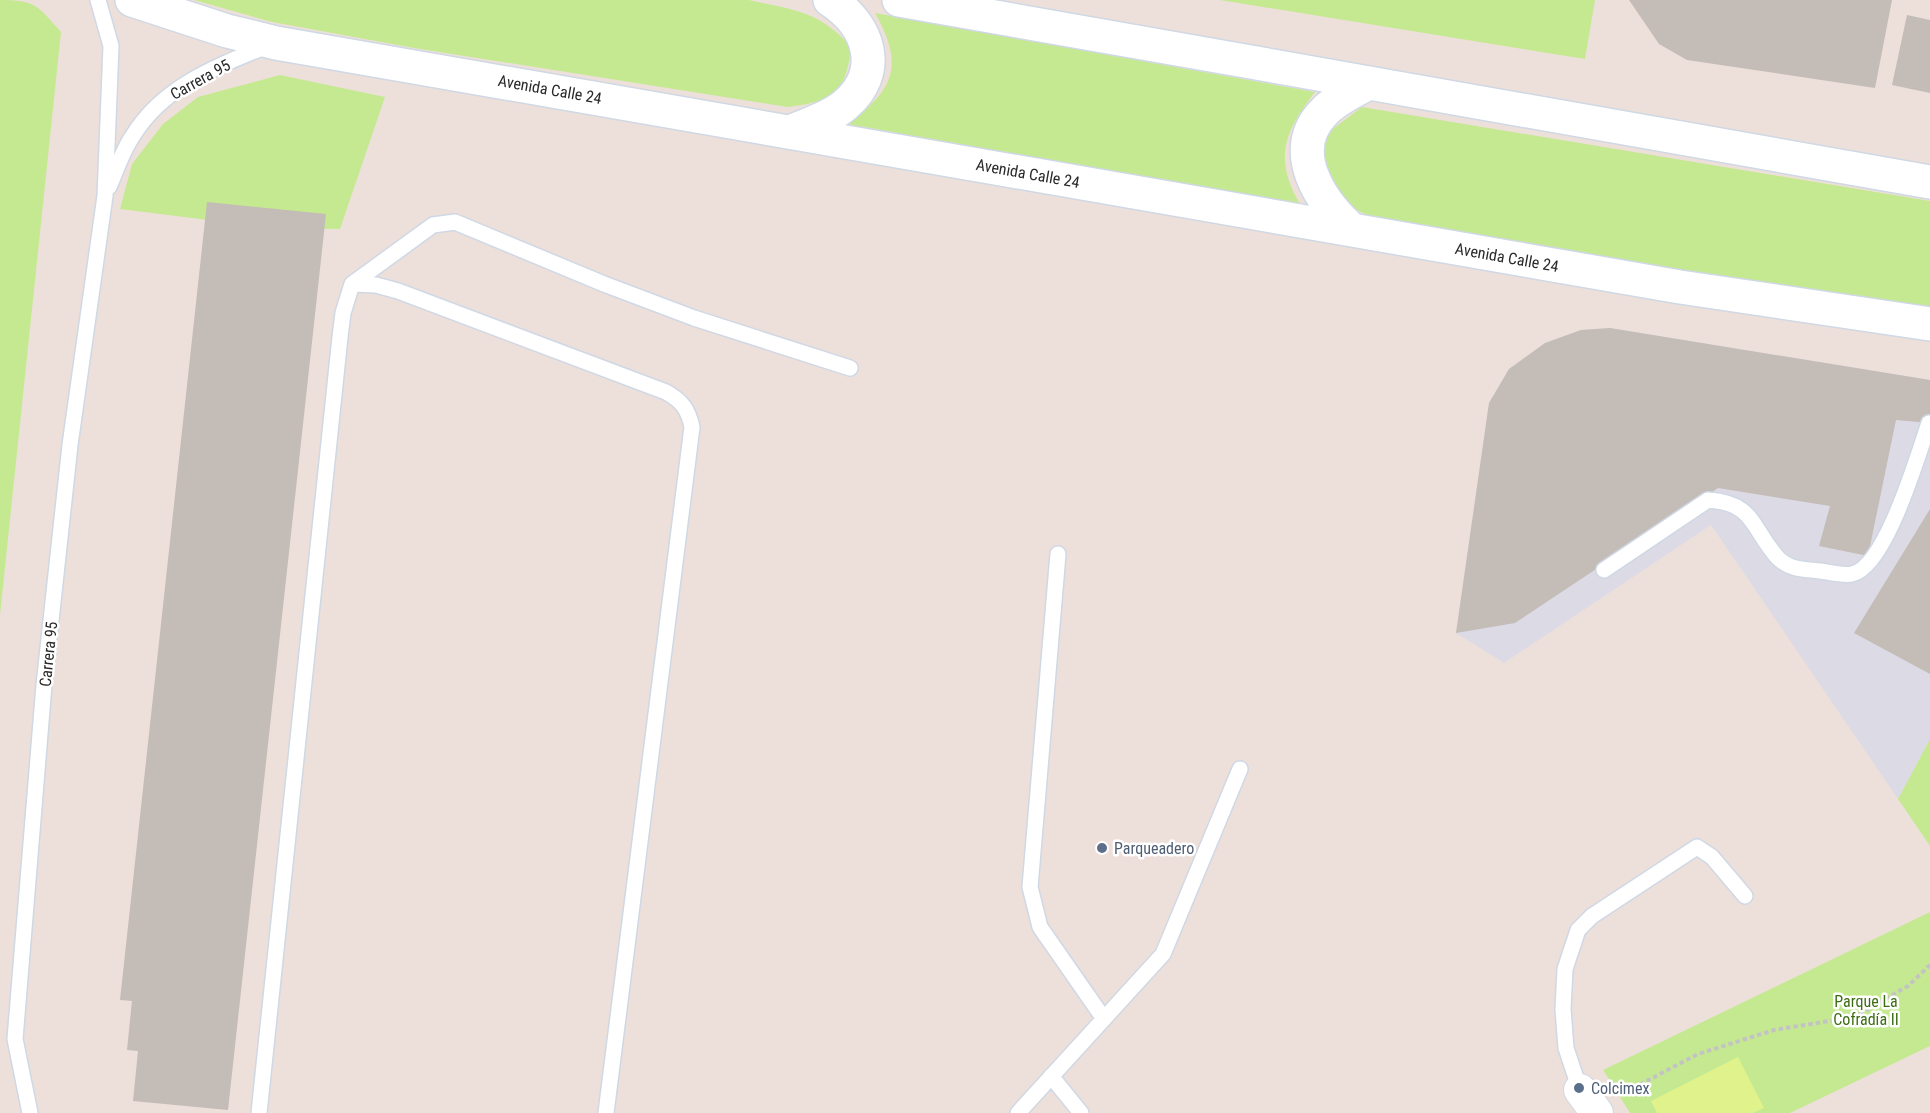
<svg xmlns="http://www.w3.org/2000/svg" width="1930" height="1113" viewBox="0 0 1930 1113" font-family="'Roboto Condensed',sans-serif">
	<style>
		.industrial { fill: #dcdbe5 }
		.green { fill: #c5e991 }
		.pitch { fill: #e0f28b }
		.building { fill: #c4bcb6 }
		.lines { fill: none; stroke-linecap: round; stroke-linejoin: round }
		.lane-casing { stroke: #cfd8e4; stroke-width: 18 }
		.street-casing { stroke: #cfd8e4; stroke-width: 34 }
		.secondary-casing { stroke: #cfd8e4; stroke-width: 36 }
		.path { stroke: #c3c3c3; stroke-width: 4; stroke-dasharray: 4.5 3; stroke-linecap: butt }
		.lane { stroke: #fff; stroke-width: 15 }
		.street { stroke: #fff; stroke-width: 32 }
		.secondary { stroke: #fff; stroke-width: 33 }
		.service-dot { fill: #5c6f8a; stroke: #fff; stroke-width: 2 }
		.labels { text-anchor: middle; stroke-width: 5; stroke-linejoin: round; paint-order: stroke }
		.street-label { font-size: 16px; fill: #292929; stroke: #fff }
		.service-label { font-size: 16px; fill: #4e5e75; stroke: #fff; text-anchor: start }
		.park-label { font-size: 16px; fill: #3c6d13; stroke: #fff }
	</style>
	<rect width="100%" height="100%" fill="#ede0da"/>
	<path class="industrial" d="M1610 328 1930 380V739L1898 799 1711 525 1504 663 1456 633 1489 403 1509 369 1545 343 1581 330Z"/>
	<path class="green" d="M0 0C36 0 38 6 61 32L0 615Z
		M194 0H749C793 10 820 11 851 47 846 94 833 101 788 107L414 48 272 22Z
		M1220 0H1595L1585 59Z
		M875 13 1315 92C1285 131 1273 158 1300 204L847 124C894 90 905 66 875 13Z
		M280 75 385 97 340 229 271 228 120 209 132 164 163 124 198 97Z
		M1362 107 1930 201V308L1572 254 1371 217 1349 206 1335 191 1321 152 1326 134Z
		M1930 739V846L1898 799Z
		M1930 912V1046L1790 1113H1630L1603 1070Z"/>
	<path class="pitch" d="M1738 1057 1764 1108 1753 1113H1657L1651 1101Z"/>
	<path class="building" d="M1629 0H1892L1875 88 1687 60 1659 44Z
		M1907 15 1930 20V93L1892 85Z
		M207 202 326 214 228 1110 133 1101 138 1051 127 1050 132 1001 120 1000Z
		M1610 328 1930 380V423L1896 420 1868 556 1819 546 1830 506 1718 488 1515 623 1456 633 1489 403 1509 369 1545 343 1581 330Z
		M1930 509V674L1854 633Z"/>
	<g class="lines">
		<defs>
			<path id="lane" d="M109 187C116 171 122 152 132 137 162 87 215 67 267 46
				M352 284 376 285 398 291 666 392C682 401 688 409 692 427L606 1113
				M1058 554 1030 887 1040 927 1104 1019
				M1604 570 1708 500C1755 503 1751 528 1778 558 1790 570 1804 569 1820 571 1829 572 1843 576 1852 574 1886 567 1918 454 1929 423
				M1051 1076 1081 1113
				M1580 1090 1566 1048 1563 1009 1565 969 1578 930 1592 916 1697 847 1712 857 1745 896
				M30 1113 15 1039 44 685 70 445 105 196 111 46 98 0
				M259 1113 340 337 343 313 352 284 433 225 455 222 604 284 694 318 850 368
				M1018 1113 1163 954 1240 769"/>
			<path id="street" d="M1580 1090 1597 1113"/>
			<path id="secondary" d="M132 0 227 31 276 43 1680 287 1930 324
				M899 0 1930 182
				M790 132C808 124 830 118 845 105 884 72 870 26 830 0
				M1351 229C1320 201 1286 150 1324 112 1335 100 1352 92 1367 84"/>
		</defs>
		<use href="#lane" class="lane-casing"/>
		<use href="#street" class="street-casing"/>
		<use href="#secondary" class="secondary-casing"/>
		<path class="path" d="M1620 1095 1698 1054 1774 1030 1854 1017 1908 986 1930 965"/>
		<use href="#lane" class="lane"/>
		<use href="#street" class="street"/>
		<use href="#secondary" class="secondary"/>
	</g>
	<g class="service-dot">
		<circle cx="1102" cy="848" r="6"/>
		<circle cx="1579" cy="1088" r="6"/>
	</g>
	<g class="labels">
		<g class="street-label">
			<text transform="translate(200 79) rotate(-29)" y="6">Carrera 95</text>
			<text transform="translate(550 89) rotate(10)" y="6">Avenida Calle 24</text>
			<text transform="translate(1028 173) rotate(10)" y="6">Avenida Calle 24</text>
			<text transform="translate(1507 257) rotate(10)" y="6">Avenida Calle 24</text>
			<text transform="translate(48 654) rotate(-84)" y="6">Carrera 95</text>
		</g>
		<g class="service-label">
			<text x="1114" y="854">Parqueadero</text>
			<text x="1591" y="1094">Colcimex</text>
		</g>
		<g class="park-label">
			<text x="1866" y="1007">Parque La<tspan x="1866" dy="18">Cofradía II</tspan></text>
		</g>
	</g>
</svg>
